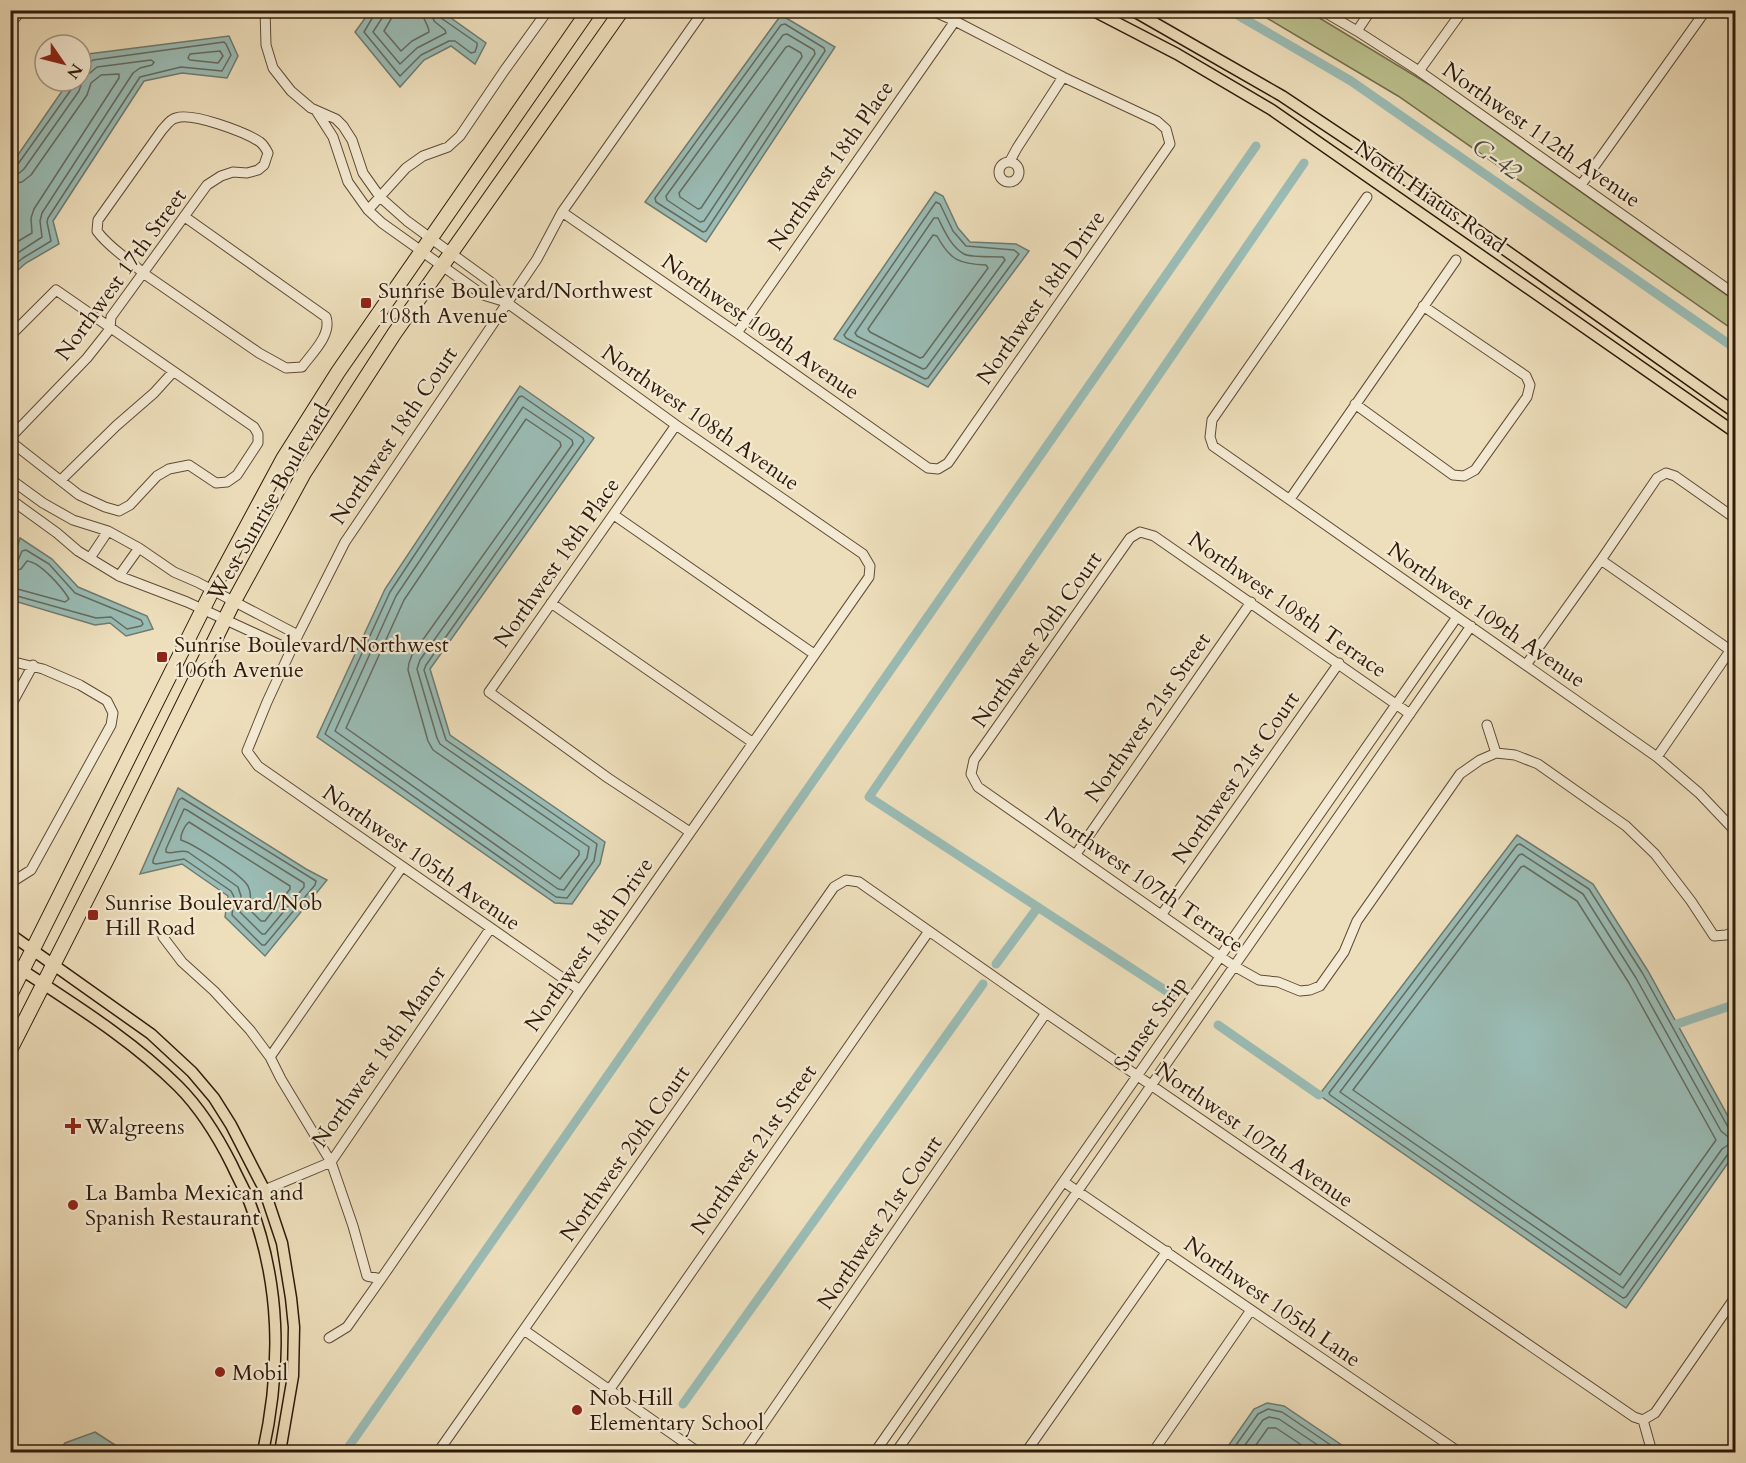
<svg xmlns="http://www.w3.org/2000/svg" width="1746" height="1463" viewBox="0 0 1746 1463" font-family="Cardo,serif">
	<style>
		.green { fill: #bbc18e; stroke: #756e4c; stroke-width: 1.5 }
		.water { fill: #9abcb5; stroke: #6f7b71; stroke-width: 1.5 }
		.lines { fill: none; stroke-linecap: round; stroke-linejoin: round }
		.shore { stroke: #646b60; stroke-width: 1.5 }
		.canal { stroke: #9abcb5; stroke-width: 9 }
		.minor-casing { stroke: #5f4b36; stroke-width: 11 }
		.major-casing { stroke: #2f1a0a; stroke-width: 13 }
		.highway-casing { stroke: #2f1a0a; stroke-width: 16 }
		.minor { stroke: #f4ead3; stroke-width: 9 }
		.major { stroke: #eedfbc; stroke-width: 10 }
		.highway { stroke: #eedfbc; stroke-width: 14 }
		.poi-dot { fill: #8f2418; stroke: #f4ead3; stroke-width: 2 }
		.labels { text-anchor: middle; stroke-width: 4.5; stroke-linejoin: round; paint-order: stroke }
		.street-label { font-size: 22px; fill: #2f1a0a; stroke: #f4ead3 }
		.poi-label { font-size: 22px; fill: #2f1a0a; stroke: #f4ead3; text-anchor: start }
		.water-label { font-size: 24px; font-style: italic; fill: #4f4b3d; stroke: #f4ead3 }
	</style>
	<rect width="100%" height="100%" fill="#eedfbc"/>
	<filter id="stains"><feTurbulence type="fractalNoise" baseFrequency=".00333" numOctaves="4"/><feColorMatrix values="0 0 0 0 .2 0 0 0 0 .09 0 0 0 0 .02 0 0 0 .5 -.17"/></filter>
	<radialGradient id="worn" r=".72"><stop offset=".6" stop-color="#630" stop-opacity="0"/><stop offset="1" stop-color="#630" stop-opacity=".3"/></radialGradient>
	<path class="green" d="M1255 11H1308L1430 85 1735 301V331L1398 96Z"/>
	<path class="water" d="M371 10 441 11 486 43 475 64 451 46 424 60 400 87 355 32Z
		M781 15 835 47 706 242 645 202Z
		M229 36 238 56 227 78 182 73 144 81 53 221 59 244 26 263 11 276V165L69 81H81V65L88 54Z
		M935 192 943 196 958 228 970 242 1016 244 1029 251 928 387 834 339Z
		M520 386 594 438 430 669 450 735 605 842 600 864 572 904 555 903 317 737 385 589Z
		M20 538 52 559 78 587 147 616 153 629 126 636 110 623 95 625 11 600V567Z
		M178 788 306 869 327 880 265 956 225 917 228 896 182 864 140 874Z
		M1517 835 1593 884 1648 971 1735 1129V1153L1626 1308 1319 1095Z
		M1267 1403 1284 1406 1352 1452H1224L1254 1409Z
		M95 1432 126 1452H58L65 1443Z"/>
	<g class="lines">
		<path class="shore" d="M375 10 374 15 364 32 400 76 421 55 449 41H455L471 53 475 52 477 46V43L441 18 439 10
			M383 10 382 18 373 32 400 64 417 48 446 33 445 30 434 21 431 10
			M392 10 391 19 384 31 401 51 412 41 429 32C429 25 422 19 422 10
			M785 24 824 48 825 51 706 231 703 232 656 202 655 198 781 25Z
			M787 34 814 50 815 54 704 221 700 222 667 200 666 196 783 35Z
			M789 46 801 53 802 57 701 208 698 209 680 197 679 193 786 47Z
			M220 51 223 56 218 63 190 60 188 58 190 54Z
			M10 167H15L18 164 73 87 74 81
			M10 175 18 174 24 169 79 91 81 85V79
			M10 184 22 182 31 175 87 95 91 83 101 75 119 74V78L34 209 31 218 32 233 10 246
			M936 202 940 204 953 231 966 246 1014 250 1019 254 928 378 925 379 846 338 844 335Z
			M934 218H938C944 230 951 247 964 254 972 258 992 256 1003 257L1005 260 926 368 923 369 857 336 855 333Z
			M933 235 937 236C950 260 959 264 986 265L988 268 923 357 920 358 870 332 868 329Z
			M10 258 42 237 40 221 42 213 133 73 140 68 152 65 154 62 151 60 97 67 90 73 81 77
			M10 268 23 258 51 241 47 222 48 218 140 77 181 67 222 71 231 55 226 44 224 42 93 60 86 66 81 67
			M522 396 583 438 584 441 426 665 424 670 446 740 597 844 594 861 567 898 556 897 325 734 390 592 519 397Z
			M523 407 572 440 573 444 420 660 417 669 437 738 440 744 589 847 587 858 564 890 558 889 335 731 396 596Z
			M526 419 560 442 561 446 412 655 409 663 408 670 428 741 433 750 579 851V855L560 879 346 728 404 600Z
			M10 565 17 563 22 551 26 550 49 564 75 593 141 620 143 624 141 626 127 629 111 617 96 618 10 594
			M10 572 21 569 27 561C40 562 62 587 69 599L65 602 10 587
			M182 798 316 881 315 885 265 945H262L232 915 234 897 231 891 184 859 156 864 153 863V860L179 800Z
			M184 809 187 810 304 883V887L265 934H262L240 912 241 896 238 887 188 852C180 849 172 855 166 852V849Z
			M189 822 290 886V889L265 921H261L249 909C250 901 252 894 248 886 241 874 195 845 181 840 180 835 185 825 189 822Z
			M1522 854 1583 894 1636 978 1721 1131 1732 1140 1731 1143 1722 1149 1623 1288 1340 1092 1519 855Z
			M1524 866 1577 901 1629 983 1716 1140 1620 1275 1353 1090 1521 867Z
			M1736 1131 1731 1130 1728 1127 1643 974 1589 889 1520 844 1517 845 1329 1093 1330 1095 1623 1298 1626 1297 1728 1154 1736 1151
			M1231 1452 1258 1414 1268 1409 1282 1412 1341 1452
			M1240 1452 1263 1420 1269 1417 1279 1419 1328 1452
			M1251 1452 1268 1428H1276L1312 1452"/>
		<path class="canal" d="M1229 10 1351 81 1736 349
			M996 964 1038 907
			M1171 994 869 797 1304 163
			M1677 1024 1736 1004
			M1218 1025 1319 1095
			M683 1404 983 984
			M345 1452 1256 146"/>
		<defs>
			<path id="minor" d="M265 10 266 45 273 68 291 91 311 108 336 119 343 126 352 140 363 173 380 197 407 221 492 283 506 302 676 425 863 554 870 566 869 577 580 990 381 1279 347 1327 329 1338
				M1321 10 1357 31 1419 71 1736 295
				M10 24 22 10
				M1357 31 1371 10
				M1419 71 1463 10
				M317 112 333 137 348 182 368 210 382 223 483 295 506 302
				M1010 161 1017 148 1063 77
				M999 172a10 10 0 1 1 20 0a10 10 0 1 1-20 0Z
				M1581 185 1706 10
				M1367 197 1212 420 1210 437 1213 446 1657 757 1699 793 1736 832
				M368 210 406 168 423 156 448 147 460 136 504 71 548 10
				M562 212 737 333 928 468 938 469 948 463 1170 144 1166 129 1157 121 1063 77 955 21 930 10
				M737 333 955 21
				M10 336 56 290 254 427 258 434V443L237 475 227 482 216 483 189 465 169 469 157 476 130 505 119 511 105 507 79 495 10 441
				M1355 404 1453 475 1464 476 1475 470 1527 397 1530 385 1526 376 1423 306
				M676 425 489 692 608 778 690 832
				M10 438 87 358 110 329 111 317 207 185 221 176 233 172 247 173 258 170 264 165 268 153C266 149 264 145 260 142 245 132 192 112 176 118 170 119 166 126 162 130L98 220 97 231C109 248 128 258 143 273L259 353 286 368 302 367C312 353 332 335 326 317L185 217
				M10 479 43 503 73 520 108 531 139 548 174 572 197 582 298 635
				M61 480 116 426 154 393 173 372
				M10 499 57 533 78 551 119 576 187 602 291 650
				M1290 499 1456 260
				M614 515 814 654
				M90 558 108 531
				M1601 560 1730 650
				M119 576 139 548
				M551 603 752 742
				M10 661 43 669 80 685 107 701 113 713 111 725 31 870 12 882
				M1526 665 1601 560 1657 478 1666 473 1675 476 1736 519
				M10 707 33 665
				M1410 714 1154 536 1140 532 1130 538 974 760 971 774 978 787 1234 966 1259 980 1278 982 1300 991 1310 990 1320 986 1344 952 1357 921 1460 774 1480 760 1496 753
				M1487 725 1496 753 1515 755 1538 764 1626 826 1655 854 1691 901 1714 936 1726 935 1736 931
				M1657 757 1736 642
				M1076 854 1251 602
				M1162 914 1339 663
				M163 937 182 962 214 991 250 1030 270 1057 281 1079 331 1162 353 1226 367 1276 381 1279
				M580 990 258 766 247 751 267 702 298 635 345 542 537 259 562 212 704 10
				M270 1057 402 867
				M1064 1182 1459 1452
				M248 1197 331 1162 490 929
				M524 1330 698 1452
				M610 1389 929 931
				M1643 1420 1655 1413 1736 1296
				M1643 1420 1652 1452
				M438 1452 834 887 846 880 859 882 1046 1013 1634 1417 1643 1420
				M744 1452 1046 1013
				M875 1452 1457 617
				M896 1452 1471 626
				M1026 1452 1167 1251
				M1153 1452 1251 1310"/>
			<path id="major" d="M1092 10 1177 54 1272 110 1736 433
				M1132 10 1282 96 1375 158 1736 413
				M10 934 151 1034 192 1072 214 1098 231 1125 264 1189 282 1243 291 1298 294 1327 293 1376 280 1452
				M10 962C68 1001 129 1037 178 1086 201 1109 218 1137 232 1165 237 1176 243 1187 248 1198 281 1282 282 1365 263 1452"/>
			<path id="highway" d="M10 995 212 591 283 459 338 372 589 10
				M10 1050 108 857 233 603 304 473 394 334 622 10"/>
		</defs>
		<use href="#minor" class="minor-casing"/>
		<use href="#major" class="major-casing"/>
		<use href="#highway" class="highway-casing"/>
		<use href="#minor" class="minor"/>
		<use href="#major" class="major"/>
		<use href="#highway" class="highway"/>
	</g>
	<g class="poi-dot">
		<rect x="360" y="297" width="12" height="12" rx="3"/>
		<rect x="156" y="651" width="12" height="12" rx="3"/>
		<rect x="87" y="909" width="12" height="12" rx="3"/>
		<path d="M70 1117h6v6h6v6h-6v6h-6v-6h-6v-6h6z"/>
		<circle cx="73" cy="1205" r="6"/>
		<circle cx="220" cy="1372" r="6"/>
		<circle cx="577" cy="1410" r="6"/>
	</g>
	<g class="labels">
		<g class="street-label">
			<text transform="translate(1542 134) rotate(35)" y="8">Northwest 112th Avenue</text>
			<text transform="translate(830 165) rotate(-55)" y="8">Northwest 18th Place</text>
			<text transform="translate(1431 196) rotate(35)" y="8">North Hiatus Road</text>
			<text transform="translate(120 274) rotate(-54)" y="8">Northwest 17th Street</text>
			<text transform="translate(1040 297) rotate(-55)" y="8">Northwest 18th Drive</text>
			<text transform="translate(761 326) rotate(35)" y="8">Northwest 109th Avenue</text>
			<text transform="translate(701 417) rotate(35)" y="8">Northwest 108th Avenue</text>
			<text transform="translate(393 435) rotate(-56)" y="8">Northwest 18th Court</text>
			<text transform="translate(268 502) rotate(-60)" y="8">West Sunrise Boulevard</text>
			<text transform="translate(556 562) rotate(-55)" y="8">Northwest 18th Place</text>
			<text transform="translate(1288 604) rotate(35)" y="8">Northwest 108th Terrace</text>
			<text transform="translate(1487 614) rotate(35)" y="8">Northwest 109th Avenue</text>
			<text transform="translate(1036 639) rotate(-55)" y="8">Northwest 20th Court</text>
			<text transform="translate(1147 717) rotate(-55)" y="8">Northwest 21st Street</text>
			<text transform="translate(1235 777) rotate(-55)" y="8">Northwest 21st Court</text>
			<text transform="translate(422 857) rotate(35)" y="8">Northwest 105th Avenue</text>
			<text transform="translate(1145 879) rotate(35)" y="8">Northwest 107th Terrace</text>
			<text transform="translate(588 944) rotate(-55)" y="8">Northwest 18th Drive</text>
			<text transform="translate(1150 1023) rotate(-55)" y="8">Sunset Strip</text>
			<text transform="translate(378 1056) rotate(-55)" y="8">Northwest 18th Manor</text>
			<text transform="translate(1255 1134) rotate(35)" y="8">Northwest 107th Avenue</text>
			<text transform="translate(753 1149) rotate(-55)" y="8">Northwest 21st Street</text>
			<text transform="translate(624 1153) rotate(-55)" y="8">Northwest 20th Court</text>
			<text transform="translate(879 1222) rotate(-56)" y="8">Northwest 21st Court</text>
			<text transform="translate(1273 1301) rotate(35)" y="8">Northwest 105th Lane</text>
		</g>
		<g class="poi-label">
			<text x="378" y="298">Sunrise Boulevard/Northwest<tspan x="378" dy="25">108th Avenue</tspan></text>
			<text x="174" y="652">Sunrise Boulevard/Northwest<tspan x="174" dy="25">106th Avenue</tspan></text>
			<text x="105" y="910">Sunrise Boulevard/Nob<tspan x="105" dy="25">Hill Road</tspan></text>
			<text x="85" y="1134">Walgreens</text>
			<text x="85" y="1200">La Bamba Mexican and<tspan x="85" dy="25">Spanish Restaurant</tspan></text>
			<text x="232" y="1380">Mobil</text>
			<text x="589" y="1405">Nob Hill<tspan x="589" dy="25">Elementary School</tspan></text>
		</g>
		<g class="water-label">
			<text transform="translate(1497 159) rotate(35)" y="8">C-42</text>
		</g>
	</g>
	<rect width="1746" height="1463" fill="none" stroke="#eedfbc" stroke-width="36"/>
	<rect x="12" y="12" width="1722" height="1439" fill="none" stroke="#2f1a0a" stroke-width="3"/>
	<rect x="18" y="18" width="1710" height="1427" fill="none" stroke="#2f1a0a" stroke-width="1.5"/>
	<g transform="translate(63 63) rotate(125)"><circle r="28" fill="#f4ead3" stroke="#a59783" stroke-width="1.5"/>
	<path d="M0-4.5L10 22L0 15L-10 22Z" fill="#8f2418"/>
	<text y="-9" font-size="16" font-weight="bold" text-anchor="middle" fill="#2f1a0a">N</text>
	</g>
	<rect width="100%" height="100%" filter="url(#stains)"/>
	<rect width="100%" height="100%" fill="url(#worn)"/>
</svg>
